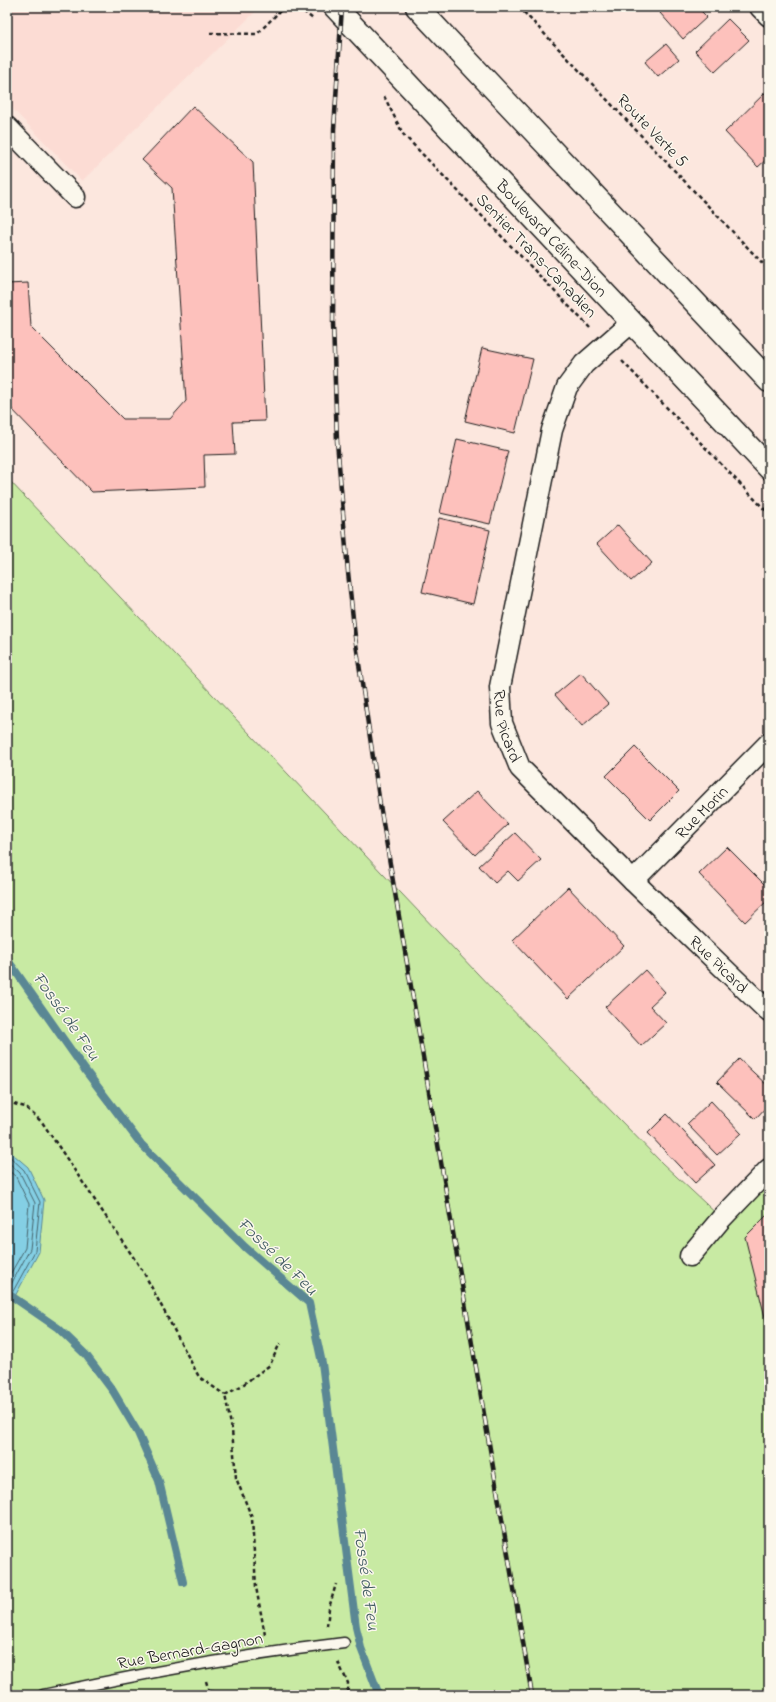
<svg xmlns="http://www.w3.org/2000/svg" width="776" height="1702" viewBox="0 0 776 1702" font-family="'Indie Flower',sans-serif">
	<style>
		.built { fill: #fcdcd4 }
		.green { fill: #c8eaa3; stroke: #728360 }
		.water { fill: #84cfe4; stroke: #5a8794 }
		.lines { fill: none; stroke-linecap: round; stroke-linejoin: round }
		.shore { stroke: #46646c; stroke-width: 1 }
		.stream { stroke: #5a8794; stroke-width: 8 }
		.building { fill: #fdc1bc; stroke: #1c1c1c }
		.service-casing { stroke: #1c1c1c; stroke-width: 13 }
		.minor-casing { stroke: #1c1c1c; stroke-width: 23 }
		.primary-casing { stroke: #1c1c1c; stroke-width: 25 }
		.path { stroke: #1c1c1c; stroke-width: 2.5; stroke-dasharray: 4 3; stroke-linecap: butt }
		.service { stroke: #fbf7ec; stroke-width: 10 }
		.minor { stroke: #fbf7ec; stroke-width: 20 }
		.primary { stroke: #fbf7ec; stroke-width: 22 }
		.rail-casing { stroke: #1c1c1c; stroke-width: 4.5 }
		.rail { stroke: #fbf7ec; stroke-width: 3; stroke-dasharray: 9; stroke-linecap: butt }
		.labels { text-anchor: middle; stroke-width: 3; stroke-linejoin: round; paint-order: stroke }
		.street-label { font-size: 17px; fill: #1c1c1c; stroke: #fbf7ec }
		.water-label { font-size: 18px; font-style: italic; fill: #405b62; stroke: #fbf7ec }
	</style>
	<rect width="100%" height="100%" fill="#fce7de"/>
	<filter id="ink" filterUnits="userSpaceOnUse"><feTurbulence type="fractalNoise" baseFrequency=".025" numOctaves="2"/><feDisplacementMap in="SourceGraphic" scale="8" xChannelSelector="R" yChannelSelector="G"/><feConvolveMatrix kernelMatrix="1 2 1 2 8 2 1 2 1" color-interpolation-filters="sRGB"/></filter>
	<g filter="url(#ink)">
		<path class="built" d="M7 7H251L255 12 82 181 7 103Z"/>
		<path class="green" d="M7 478 495 992 662 1163 721 1218 769 1169V1695H7Z"/>
		<path class="water" d="M7 1149 28 1167 44 1200 39 1252 14 1298 7 1303Z"/>
		<g class="lines">
			<path class="shore" d="M7 1154 24 1170 40 1202 35 1251 11 1295 7 1298
				M7 1161 20 1173 35 1203 30 1249 7 1292
				M7 1169 16 1177 29 1204 25 1248 7 1280"/>
			<path class="stream" d="M7 959 85 1070 141 1144 245 1247 309 1303 322 1363 356 1627 361 1648 379 1695
				M7 1293 58 1328 86 1355 113 1391 138 1433 159 1481 183 1582
				M211 1694 212 1695"/>
		</g>
		<path class="building" d="M644 7H655L649 12Z
			M666 7H697L707 17 683 39 660 13Z
			M728 19 749 40 715 72 695 51Z
			M666 44 679 59 658 77 645 62Z
			M769 89V157L758 167 725 132Z
			M193 106 253 162 265 421 233 422 235 454 204 455 205 487 92 492 7 404V284L28 283 31 327 123 419H170L186 401 172 188 142 160Z
			M482 348 533 359 515 433 465 421Z
			M457 439 508 451 490 524 440 513Z
			M439 518 490 530 473 604 422 592Z
			M618 525 652 563 631 581 597 544Z
			M581 673 608 704 582 726 555 695Z
			M635 747 679 791 650 820 606 776Z
			M477 791 508 824 475 855 443 822Z
			M515 833 541 860 518 881 508 871 495 883 479 866Z
			M727 847 769 889V899L745 922 699 874Z
			M568 887 624 946 568 999 512 940Z
			M645 970 665 992 650 1006 666 1023 641 1046 605 1007Z
			M739 1059 769 1087V1104L755 1119 717 1082Z
			M711 1101 741 1133 717 1155 687 1124Z
			M667 1114 715 1165 695 1183 648 1133Z
			M769 1213V1333L745 1237Z"/>
		<g class="lines">
			<defs>
				<path id="service" d="M43 1695C143 1673 243 1655 344 1643"/>
				<g id="minor">
					<path d="M760 7 769 16"/>
					<path d="M7 127 75 197"/>
					<path id="s1" d="M632 322 584 364 567 387 552 430 500 687 502 723 520 768 633 881 769 1012"/>
					<path id="s2" d="M633 881 769 743"/>
					<path d="M690 1256 721 1219 769 1169"/>
				</g>
				<g id="primary">
					<path id="s3" d="M335 7 769 468"/>
					<path d="M417 7 769 381"/>
				</g>
			</defs>
			<use href="#service" class="service-casing"/>
			<use href="#minor" class="minor-casing"/>
			<use href="#primary" class="primary-casing"/>
			<path class="path" d="M298 7 313 19
				M519 7 769 270
				M210 33 257 34 284 7
				M384 96 403 134 590 328
				M622 361 769 514
				M7 1102 25 1107 42 1122 144 1273 199 1377 225 1395
				M327 1626 329 1608 336 1584
				M265 1635 256 1587 252 1518 236 1478 232 1430 225 1395 241 1386 270 1365 280 1343
				M338 1662 348 1683 347 1695
				M206 1681 210 1695"/>
			<use href="#service" class="service"/>
			<use href="#minor" class="minor"/>
			<use href="#primary" class="primary"/>
			<defs>
				<path id="rail" d="M342 7 334 129 333 323 337 441 348 572 355 637 381 811 532 1695"/>
			</defs>
			<use href="#rail" class="rail-casing"/>
			<use href="#rail" class="rail"/>
		</g>
	</g>
	<g class="labels">
		<g class="street-label">
			<text transform="translate(653 130) rotate(46)" y="6">Route Verte 5</text>
			<text dy="6" stroke="none"><textPath href="#s3" startOffset="317">Boulevard Céline-Dion</textPath></text>
			<text transform="translate(537 255) rotate(46)" y="6">Sentier Trans-Canadien</text>
			<text dy="6" stroke="none"><textPath href="#s1" startOffset="440">Rue Picard</textPath></text>
			<text dy="6" stroke="none"><textPath href="#s2" startOffset="97">Rue Morin</textPath></text>
			<text dy="6" stroke="none"><textPath href="#s1" startOffset="764">Rue Picard</textPath></text>
			<text transform="translate(190 1650) rotate(-10)" y="6">Rue Bernard-Gagnon</text>
		</g>
		<g class="water-label">
			<text transform="translate(67 1016) rotate(55)" y="6">Fossé de Feu</text>
			<text transform="translate(278 1256) rotate(44)" y="6">Fossé de Feu</text>
			<text transform="translate(367 1579) rotate(82)" y="6">Fossé de Feu</text>
		</g>
	</g>
	<rect width="776" height="1702" fill="none" stroke="#fbf7ec" stroke-width="24"/>
	<rect x="12" y="12" width="752" height="1678" fill="none" stroke="#1c1c1c" stroke-width="1.5" filter="url(#ink)"/>
</svg>
